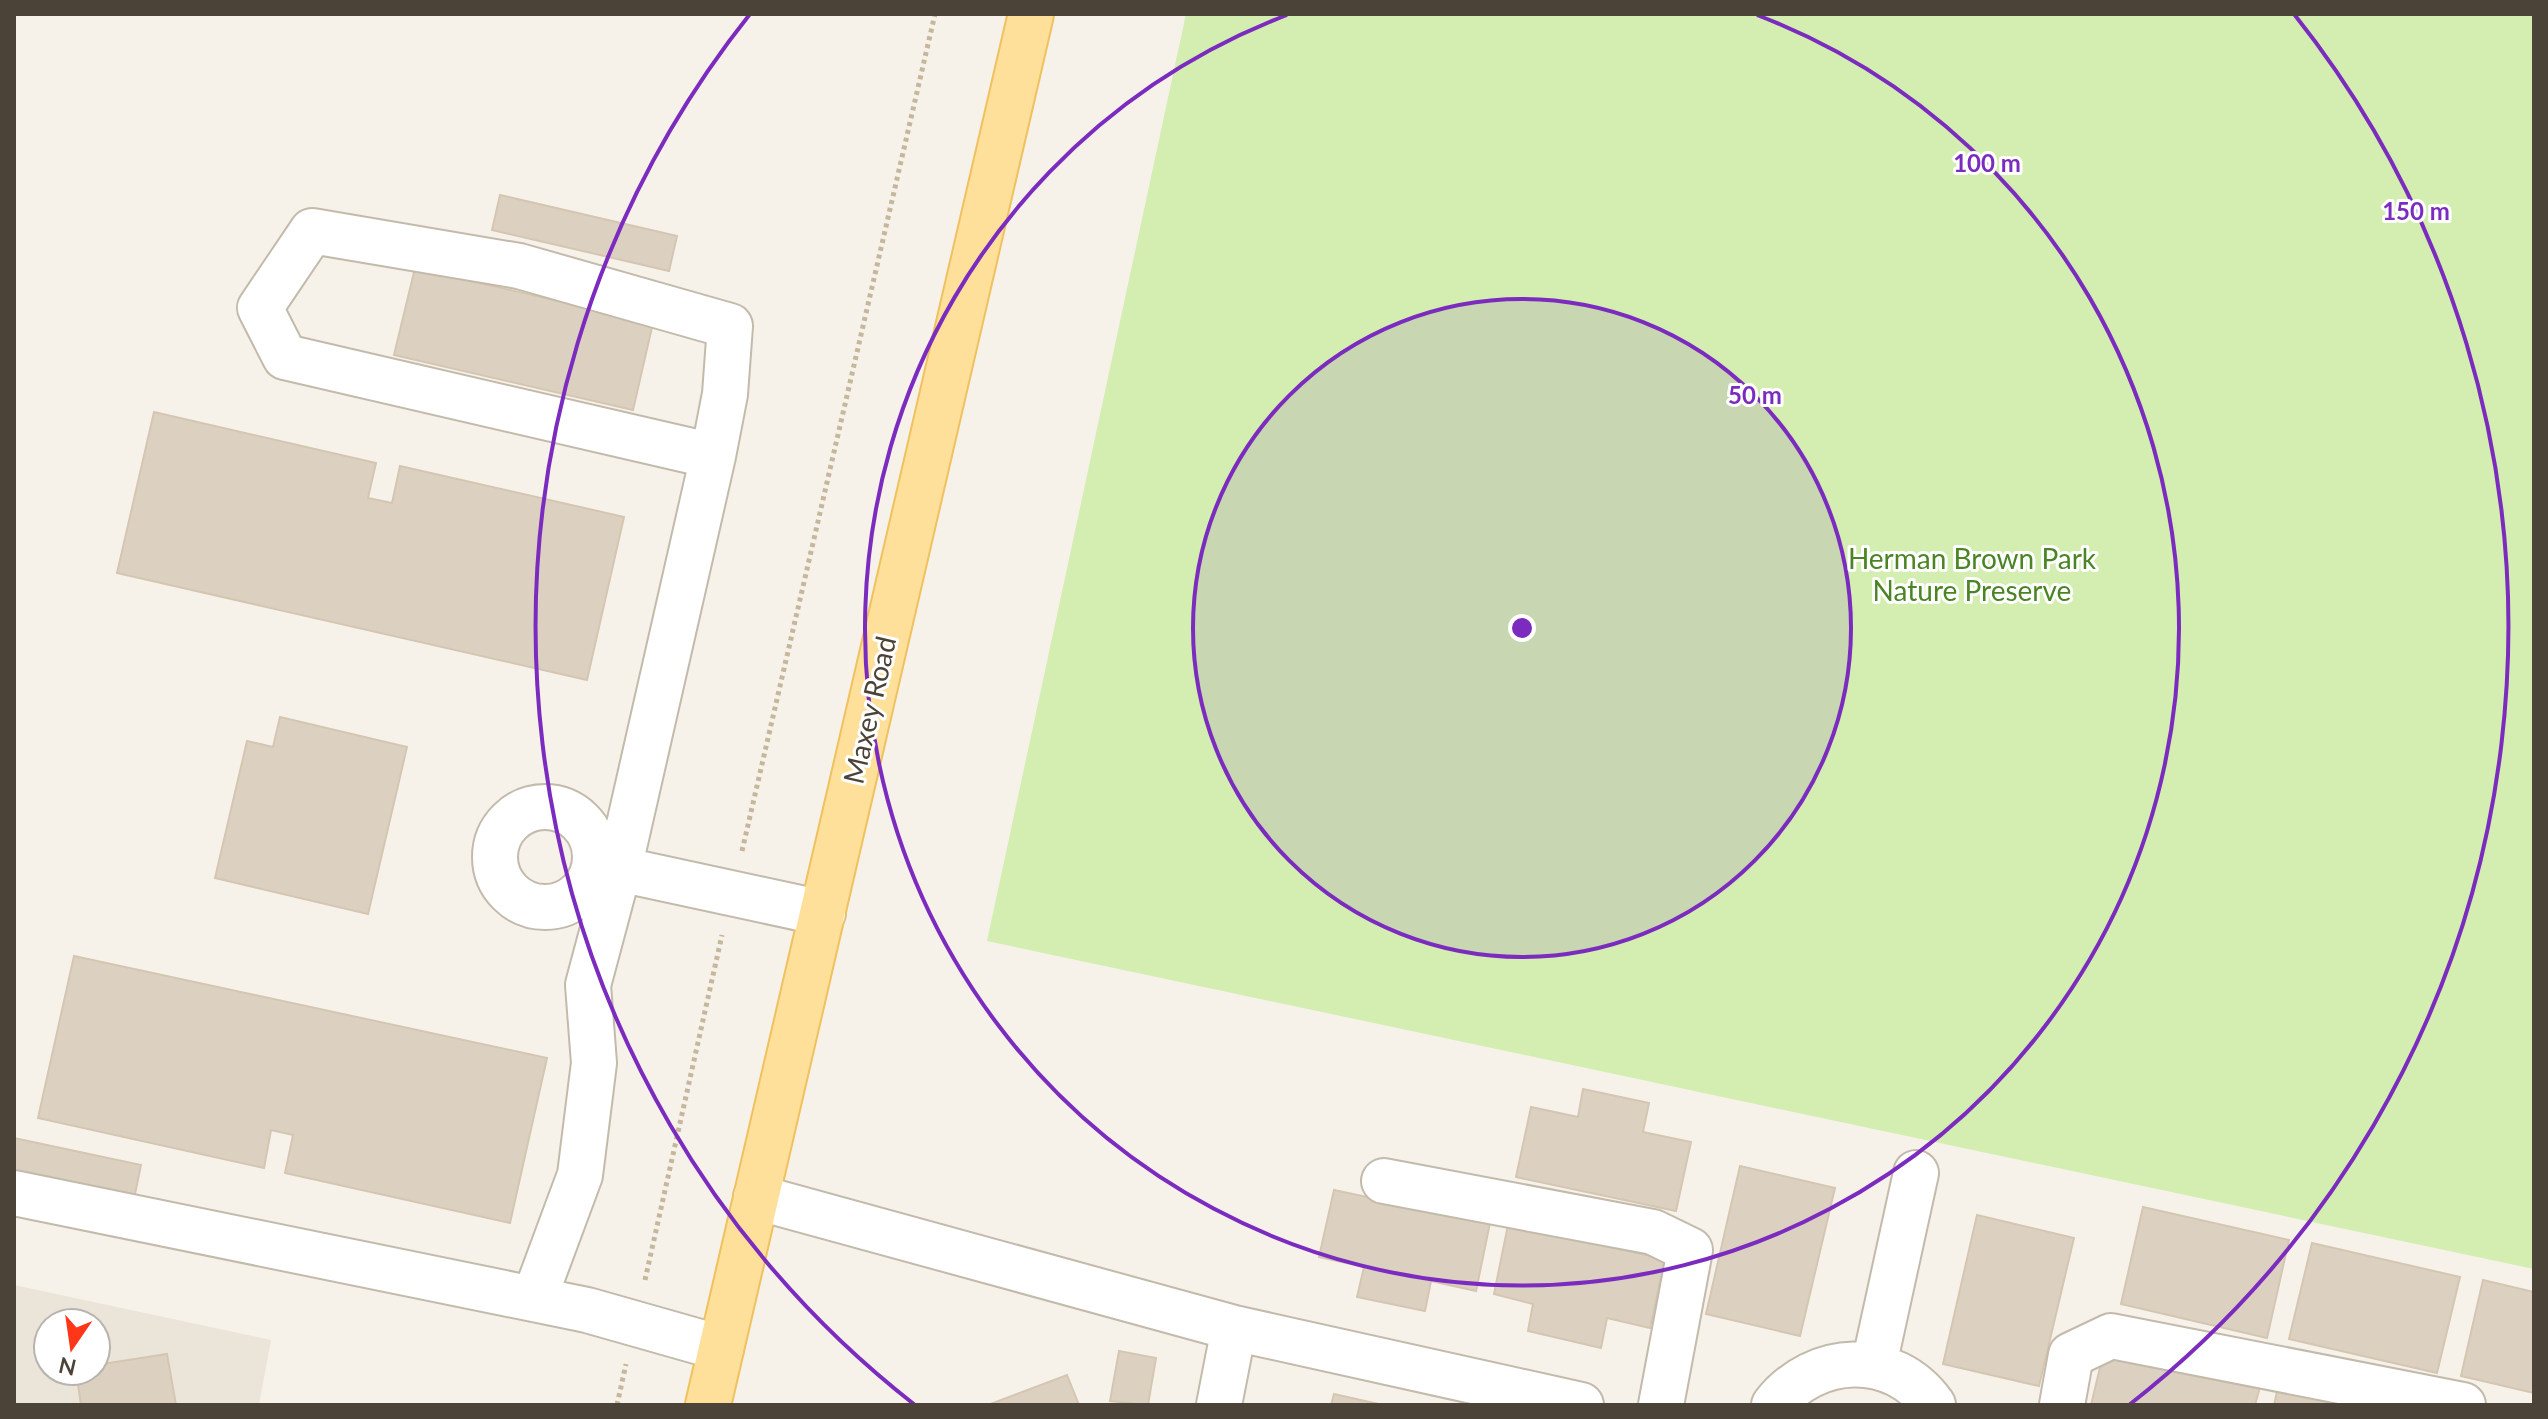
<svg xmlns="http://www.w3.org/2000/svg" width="2548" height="1419" viewBox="0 0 2548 1419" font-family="Lato,sans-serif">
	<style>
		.residential { fill: #ebe4d8; fill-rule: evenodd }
		.green { fill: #d3eeb0 }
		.building { fill: #dcd1c1; stroke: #d5c6b1; stroke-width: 2 }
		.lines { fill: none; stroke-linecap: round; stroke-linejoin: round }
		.minor-casing { stroke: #c3baab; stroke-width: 48 }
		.major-casing { stroke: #efc15f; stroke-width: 48 }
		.path { stroke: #c6b69b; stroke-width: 5; stroke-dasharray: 4 4; stroke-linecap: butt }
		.minor { stroke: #fff; stroke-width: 44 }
		.major { stroke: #ffe09a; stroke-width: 44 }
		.ring { fill: none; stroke: #7b2cbf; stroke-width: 4 }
		.labels { text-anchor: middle; stroke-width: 6; stroke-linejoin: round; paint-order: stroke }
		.park-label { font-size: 28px; fill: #4a8424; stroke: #fff }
		.street-label { font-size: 28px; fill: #4b4337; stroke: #fff }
		.centre { fill: #7b2cbf; stroke: #fff; stroke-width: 4 }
		.ring-label { font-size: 24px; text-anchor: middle; font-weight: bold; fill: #7b2cbf; stroke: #fff; stroke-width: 6; stroke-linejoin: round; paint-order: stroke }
	</style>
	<rect width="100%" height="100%" fill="#f6f2ea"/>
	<path class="residential" d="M14 1285 271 1340 259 1405H14ZM48 1323H96V1371H48Z"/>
	<path class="green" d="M1186 14H2534V1269L987 941Z"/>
	<path class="building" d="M500 195 677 236 669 271 492 230Z
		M415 268 653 323 633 410 394 355Z
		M154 412 376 463 368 498 392 503 400 466 624 517 587 680 117 573Z
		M280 717 407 747 368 914 215 878 247 741 273 747Z
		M74 956 547 1058 510 1223 285 1173 293 1135 271 1130 264 1168 38 1118Z
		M1583 1089 1649 1103 1643 1132 1691 1142 1676 1211 1516 1177 1531 1107 1578 1117Z
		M14 1138 141 1165 134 1199 14 1173Z
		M1740 1166 1835 1188 1800 1336 1706 1314Z
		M1334 1190 1490 1223 1476 1291 1431 1281 1425 1311 1357 1297 1364 1267 1319 1257Z
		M2143 1207 2289 1240 2267 1338 2121 1304Z
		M1977 1215 2074 1238 2039 1386 1943 1364Z
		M1508 1225 1665 1259 1650 1328 1607 1318 1601 1348 1528 1331 1533 1304 1494 1294Z
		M2312 1243 2460 1277 2437 1373 2289 1339Z
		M2483 1280 2534 1292V1393L2461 1376Z
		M1119 1351 1156 1358 1148 1405 1110 1401Z
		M2104 1351 2260 1387 2255 1405H2091Z
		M167 1354 176 1405H81L76 1371H96V1365Z
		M1067 1375 1079 1405H988Z
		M2278 1387 2358 1405H2274Z
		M1334 1394 1383 1405H1331Z"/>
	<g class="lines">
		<defs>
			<path id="minor" d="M495 857a50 50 0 1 1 100 0a50 50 0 1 1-100 0Z
				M596 864 823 913
				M1384 1181 1653 1232 1690 1250 1661 1405
				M14 1193 587 1310 721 1348
				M756 1197 1234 1328 1581 1405
				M534 1299 580 1175 594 1063 588 985 619 869 713 456 725 394 730 326 519 266 312 231 260 308 285 357 713 456
				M1874 1365 1916 1173
				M1219 1405 1234 1328
				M1774 1405C1815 1353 1893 1349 1933 1405
				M2062 1405 2071 1355 2111 1336 2463 1405"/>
			<path id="major" d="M708 1405 1031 14"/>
		</defs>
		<use href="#minor" class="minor-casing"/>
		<use href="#major" class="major-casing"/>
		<path class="path" d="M742 851 935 14
			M645 1280 722 935
			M617 1405 626 1364"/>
		<use href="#minor" class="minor"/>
		<use href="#major" class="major"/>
	</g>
	<circle cx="1522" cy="628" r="329" fill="#7b2cbf" fill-opacity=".12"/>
	<g class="ring">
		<circle cx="1522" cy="628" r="329"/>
		<path d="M1757 15A657 657 0 1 1 1287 15"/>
		<path d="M915 1405A986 986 0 0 1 750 14M2294 14A986 986 0 0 1 2129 1405"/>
	</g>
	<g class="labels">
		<g class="park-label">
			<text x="1972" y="569">Herman Brown Park<tspan x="1972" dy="32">Nature Preserve</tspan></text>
		</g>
		<g class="street-label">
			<text transform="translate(870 710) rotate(-77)" y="10">Maxey Road</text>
		</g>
	</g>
	<circle cx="1522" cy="628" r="12" class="centre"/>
	<g class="ring-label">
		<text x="1987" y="172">100 m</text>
		<text x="2416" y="220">150 m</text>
		<text x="1755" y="404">50 m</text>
	</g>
	<rect width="2548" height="1419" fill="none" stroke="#4b4337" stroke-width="32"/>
	<g transform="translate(72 1347) rotate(193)"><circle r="38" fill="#ffffff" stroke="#b7b4af" stroke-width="2"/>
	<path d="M0-6L14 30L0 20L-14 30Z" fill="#ff3618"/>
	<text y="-12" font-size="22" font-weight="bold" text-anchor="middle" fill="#4b4337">N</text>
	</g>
</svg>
